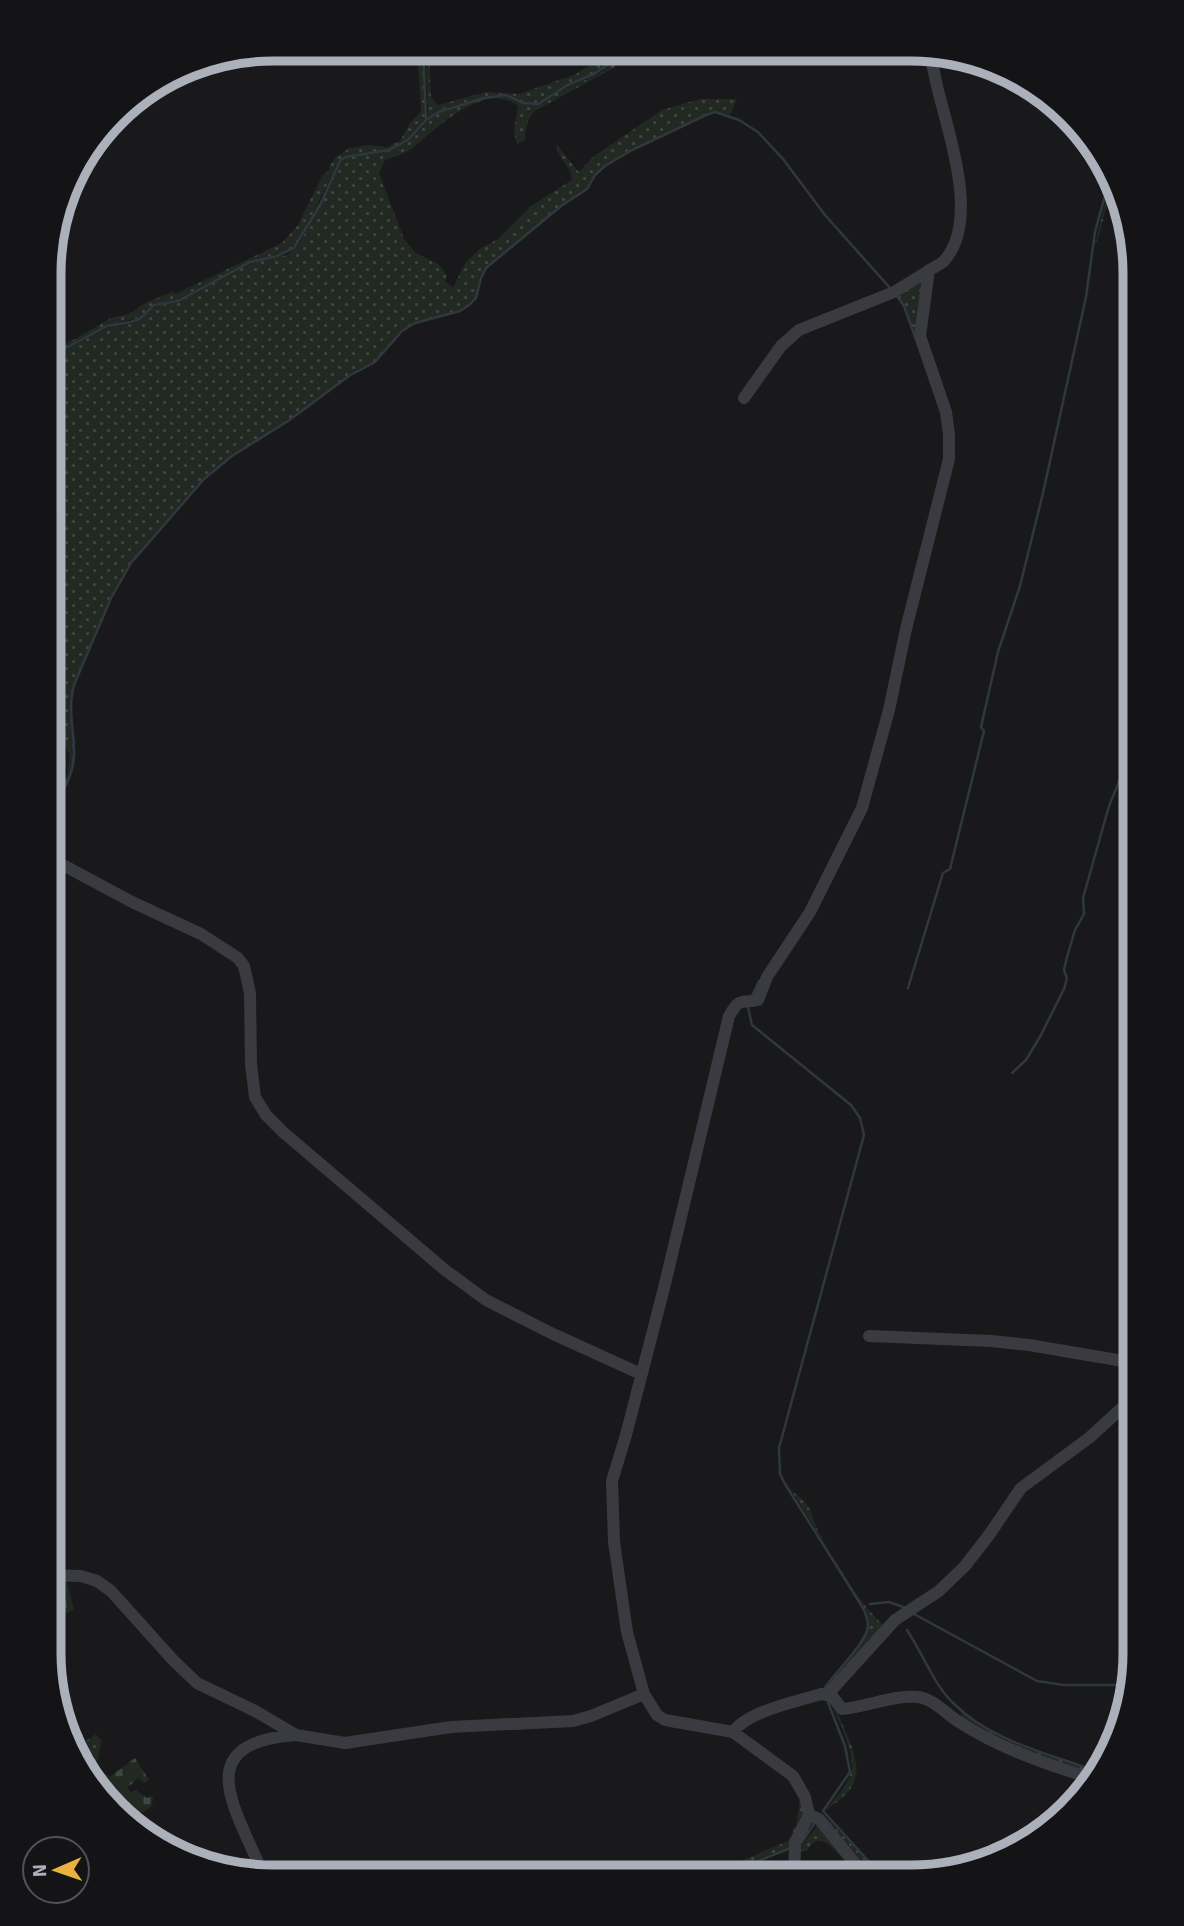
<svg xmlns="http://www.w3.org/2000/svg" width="1184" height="1926" viewBox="0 0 1184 1926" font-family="Signika,sans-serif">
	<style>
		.grass { fill: url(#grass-dots) }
		.cemetery { fill: url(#cemetery-stones) }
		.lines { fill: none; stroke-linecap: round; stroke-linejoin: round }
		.stream { stroke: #2f383f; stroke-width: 2.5 }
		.minor { stroke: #3a3b40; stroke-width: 12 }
		.rim { fill: none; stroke: #acb0ba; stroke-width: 9 }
	</style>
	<defs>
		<pattern id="grass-dots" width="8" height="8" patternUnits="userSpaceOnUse" patternTransform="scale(1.75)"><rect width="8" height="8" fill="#212922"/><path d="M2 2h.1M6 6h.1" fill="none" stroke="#3f4640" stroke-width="1.8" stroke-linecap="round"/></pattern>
		<pattern id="cemetery-stones" width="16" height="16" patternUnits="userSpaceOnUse" patternTransform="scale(1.75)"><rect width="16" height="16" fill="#212922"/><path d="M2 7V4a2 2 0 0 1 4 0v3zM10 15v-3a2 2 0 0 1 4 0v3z" fill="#3f4640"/></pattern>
	</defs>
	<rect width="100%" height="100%" fill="#19191b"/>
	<path class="grass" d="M417 49H422L425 119 408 139 389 149 346 156 339 161 301 237 293 247 286 252 250 261 177 300 154 304 141 317 106 326 51 355V350L75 339 111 318 129 314 145 303 172 292 175 294 282 243 298 225 322 176 329 170V166L337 156 350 148 369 145 387 147 400 141 410 123 421 111Z
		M425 49H429L431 97 438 105 486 92 519 94 576 74 613 50H628L593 74 565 85 537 103 523 102 506 94 484 97 446 108 428 117Z
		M632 50H658L647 56 637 55 535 111C527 118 525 130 525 140L517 144C511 126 517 121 518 106 484 79 434 131 410 150 402 155 393 157 385 160L379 173 404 239 416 253 440 265 447 276 445 281 453 288 465 263 481 248 498 239 531 206 572 180C571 166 557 157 556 144L579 172 593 157 662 110 700 99H737L730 115 715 111 705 114 629 150 605 165 594 175 586 189 561 205 486 268 480 277 475 298 469 304 460 310 415 323 402 330 375 362 349 376 287 421 232 456 204 478 130 563 110 598 73 685C66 710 75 733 73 758 71 778 60 794 50 810L67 776 70 755 50 723 51 357 107 328 131 324 142 319 155 306 178 302 250 263 287 255 295 249 302 239 341 162 347 158 389 151 409 141 427 121 440 113 484 99 506 96 522 104 538 105 555 93 595 76Z
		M1111 178 1116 186 1106 207 1099 236 1095 244Z
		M927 273 919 325 921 347C936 391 953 422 945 470L905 629 888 709 860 807 809 912 775 965 766 976 761 992 755 1000 751 999 769 968 800 924 860 806 944 466 945 425 905 306 895 294Z
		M50 726C74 757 68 770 50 801 50 786 57 780 58 767 59 752 50 741 50 726Z
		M792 1491C816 1508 808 1513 821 1536 839 1568 858 1602 885 1627L825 1691C835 1674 867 1642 869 1626 870 1619 866 1611 863 1605Z
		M827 1697 841 1711 838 1714C846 1734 866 1767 851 1788 845 1797 835 1803 826 1810 834 1799 848 1786 851 1772 856 1754 836 1714 827 1697Z
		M965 1714C1000 1746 1054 1756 1098 1772L1094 1779 1015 1750 953 1716Z
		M96 1734 101 1741 98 1760 88 1767 78 1754 83 1743Z
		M801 1794 804 1811 789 1847 714 1876H706L788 1841 796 1825Z
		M822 1813 882 1877H877L854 1853Z
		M812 1818 815 1819 802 1837 800 1845 803 1844 819 1823 862 1877H856C849 1868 828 1834 814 1842 811 1844 809 1848 807 1851H801L800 1877H797L796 1847Z"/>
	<path class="cemetery" d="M53 1577H66L74 1610 57 1617 49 1625V1595Z
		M49 1627 73 1705 72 1716 83 1743 78 1754 66 1738 49 1652Z
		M135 1758 149 1780 144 1783 138 1778 127 1788 131 1792 136 1790 147 1798 153 1796 152 1806 136 1817 138 1822 131 1823 97 1778 104 1774 111 1776Z"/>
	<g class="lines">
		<path class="stream" d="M423 49 426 120
			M897 296 904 306 915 337
			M51 356 107 326 131 322 141 318 154 305 178 301 250 262 277 256 294 248 321 203 340 161 346 157 389 150 408 140 426 120 439 112 484 98 506 95 523 103 538 104 566 86 594 74 630 50
			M50 812C61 795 73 777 74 756 75 732 67 710 74 685L111 598 131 563 204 479 232 456 288 421 349 376 375 362 402 331 415 323 460 311 469 305 476 298 481 278 486 268 561 206 587 189 595 175 605 166 630 151 706 115 715 112 739 120 758 132 783 159 825 215 891 289
			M908 988 943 873 950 869 984 731 981 727 998 652 1020 586 1043 493 1086 297 1095 232 1110 177
			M752 996 759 981
			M748 1007 752 1025 851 1105 860 1118 864 1135 779 1448 780 1474 785 1484 858 1600C863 1608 868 1616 868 1626 866 1644 835 1672 824 1689
			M1012 1073 1026 1060 1041 1035 1064 989 1067 978 1064 970 1067 957 1075 930 1084 914 1083 898 1109 806 1123 772 1120 761 1135 686
			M870 1604 889 1602 906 1608
			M914 1614 1037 1681 1064 1685H1131
			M907 1630C923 1654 933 1683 953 1703 992 1742 1048 1753 1098 1772
			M827 1700 845 1746 850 1772 823 1811 883 1877
			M802 1842 816 1821
			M720 1876 788 1849"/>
		<path class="minor" d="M744 398 781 346 799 330 894 292 943 262C980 223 950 138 939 94 935 79 933 65 929 51
			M50 858 132 902 201 934 238 958 244 966 250 993 251 1064 255 1097 266 1115 283 1132 445 1270 486 1300 553 1334 641 1374
			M869 1336 991 1341 1029 1345 1135 1363
			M49 1575 81 1576 97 1581 111 1591 173 1660 197 1683 255 1711 296 1735 345 1743 451 1727 573 1721 591 1716 644 1694
			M828 1694 895 1620 939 1591 965 1566 989 1535 1021 1488 1089 1438 1135 1396
			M733 1732C748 1711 796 1702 821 1694L832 1696 842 1709C867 1707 892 1695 917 1697 933 1698 946 1714 959 1722 999 1748 1048 1765 1094 1779
			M809 1815 819 1819 866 1877
			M263 1875C239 1812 185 1743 296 1735
			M794 1877 795 1843 809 1815 805 1797 793 1776 733 1732 665 1720 657 1715 644 1694 627 1632 614 1542 612 1481 626 1435 664 1288 729 1016C741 996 740 1004 758 1000L767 977 810 912 862 808 889 710 906 629 949 459V434L946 412 920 336 929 270"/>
	</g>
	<path d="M0 0H1184V1926H0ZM273 61H911A212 212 0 0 1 1123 273V1653A212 212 0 0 1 911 1865H273A212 212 0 0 1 61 1653V273A212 212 0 0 1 273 61Z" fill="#141416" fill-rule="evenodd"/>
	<path class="rim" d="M273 61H911A212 212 0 0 1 1123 273V1653A212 212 0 0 1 911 1865H273A212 212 0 0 1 61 1653V273A212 212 0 0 1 273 61Z"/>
	<g transform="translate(56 1870) rotate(268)"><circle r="33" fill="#141416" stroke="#515258" stroke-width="2"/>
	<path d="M0-5L12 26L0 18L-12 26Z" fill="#eab141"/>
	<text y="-10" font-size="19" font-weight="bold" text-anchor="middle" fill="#acb0ba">N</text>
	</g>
</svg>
